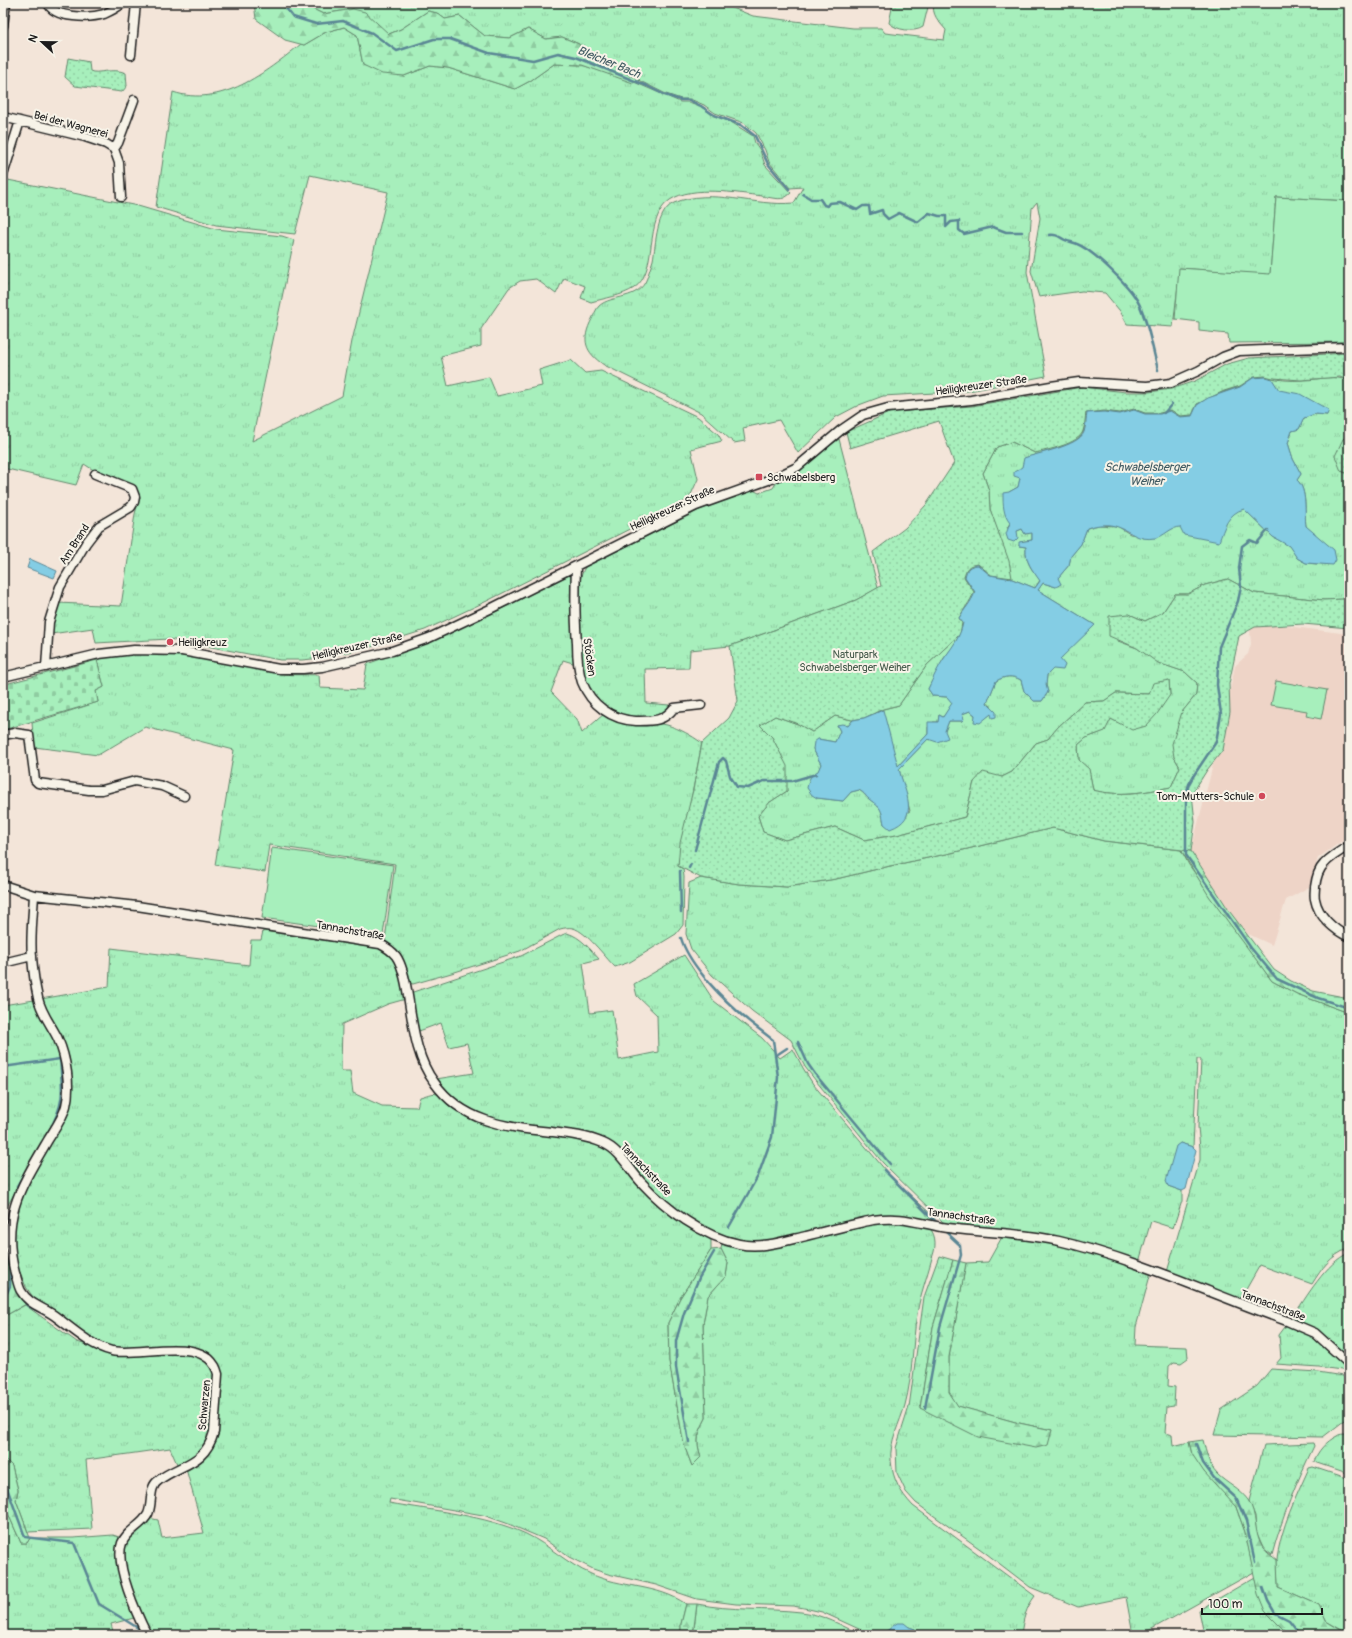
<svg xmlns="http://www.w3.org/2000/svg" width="1352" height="1638" viewBox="0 0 1352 1638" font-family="Pangolin,sans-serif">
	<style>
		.built { fill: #eed4c7 }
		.grass { fill: url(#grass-tufts); stroke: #62866c; fill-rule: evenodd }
		.forest { fill: url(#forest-firs); stroke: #62866c }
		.cemetery { fill: url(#cemetery-stones); stroke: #62866c }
		.park { fill: url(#park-dots); stroke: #62866c }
		.garden { fill: #a7efbc; stroke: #62866c }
		.water { fill: #84cde4; stroke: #5a8694 }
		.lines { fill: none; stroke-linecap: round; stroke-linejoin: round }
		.stream { stroke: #5a8694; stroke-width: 2.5 }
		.street-casing { stroke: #1c1c1c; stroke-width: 11 }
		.street { stroke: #f7f3e8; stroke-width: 8 }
		.poi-dot { fill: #d1495b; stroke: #f7f3e8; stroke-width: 1.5 }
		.labels { text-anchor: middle; stroke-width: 4; stroke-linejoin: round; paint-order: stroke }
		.street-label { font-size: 11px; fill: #1c1c1c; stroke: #f7f3e8 }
		.poi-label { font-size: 11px; fill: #1c1c1c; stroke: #f7f3e8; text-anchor: start }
		.park-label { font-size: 11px; fill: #465b4c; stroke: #f7f3e8 }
		.water-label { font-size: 12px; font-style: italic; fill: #405a62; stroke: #f7f3e8 }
	</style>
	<defs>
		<pattern id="grass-tufts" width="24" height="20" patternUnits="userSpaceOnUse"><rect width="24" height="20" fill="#a7efbc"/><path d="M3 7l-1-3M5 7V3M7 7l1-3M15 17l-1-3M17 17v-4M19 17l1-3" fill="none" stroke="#8fcca1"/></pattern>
		<pattern id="forest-firs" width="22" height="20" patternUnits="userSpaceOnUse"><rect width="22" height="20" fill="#a7efbc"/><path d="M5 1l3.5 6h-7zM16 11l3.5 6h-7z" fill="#8fcca1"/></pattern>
		<pattern id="cemetery-stones" width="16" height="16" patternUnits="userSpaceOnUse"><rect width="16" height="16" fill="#a7efbc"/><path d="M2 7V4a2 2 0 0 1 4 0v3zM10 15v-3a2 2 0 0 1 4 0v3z" fill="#8fcca1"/></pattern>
		<pattern id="park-dots" width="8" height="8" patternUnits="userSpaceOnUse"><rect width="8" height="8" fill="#a7efbc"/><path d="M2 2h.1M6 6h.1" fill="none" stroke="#8fcca1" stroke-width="1.8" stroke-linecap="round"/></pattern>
	</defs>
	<rect width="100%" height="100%" fill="#f3e5d9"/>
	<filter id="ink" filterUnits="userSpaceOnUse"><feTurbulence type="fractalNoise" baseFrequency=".025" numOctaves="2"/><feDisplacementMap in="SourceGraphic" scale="8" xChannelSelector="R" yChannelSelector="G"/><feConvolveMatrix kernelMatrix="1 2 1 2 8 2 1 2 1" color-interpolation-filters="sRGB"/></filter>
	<g filter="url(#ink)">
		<path class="built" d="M1245 621 1349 634V838L1339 843 1318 858 1309 887 1286 900 1272 945 1246 933 1230 912 1191 851 1218 745 1235 666 1248 654 1251 644 1250 630Z"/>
		<path class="grass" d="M311 3H456L493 7 588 3H713L725 5 753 16 853 28H881L885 33 944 40 946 30C939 22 931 14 934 3H1349V201L1276 197 1270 275 1180 268 1173 327 1127 324 1120 311 1105 293 1082 291 1039 297 1031 271 1040 218 1037 202 1032 208 1027 272 1046 376 969 391 883 396 859 405 836 417 798 453 779 420 743 428 745 441 734 443 701 413 604 365C585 352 581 340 592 319 594 315 596 309 599 306 612 294 639 301 647 278 649 272 651 266 653 260 656 244 656 211 674 203 712 187 754 207 794 203L803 187 790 188 769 162 765 150 756 133 744 123 715 113 704 105 690 99H681L666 94 584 53 579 44 562 37 546 39 528 29 510 38 485 36 460 16 445 19 437 13 428 11 401 29 389 34 353 9 323 14 313 9Z
			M893 3H929L923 27C914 33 896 30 889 23Z
			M344 27 357 35 363 65 404 76 430 66 448 68 515 89 530 81 554 64 582 65 634 82 680 102H689L700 106 714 116 731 122 753 136 755 143 760 150 765 165 791 193C789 195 786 197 784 198 778 200 768 197 762 196 736 193 693 185 670 200 643 218 659 272 634 288 622 296 605 298 591 302L581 298 585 286 564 278 556 294 536 279 520 281 509 288 481 329V346L441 356 448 386 489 377 497 396 542 386 539 370 571 360 585 373 601 371 698 417 718 434 722 441 691 449 698 479 689 499 487 601 425 630 371 647 322 658 302 660H280L169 639 96 643 93 628 51 634 58 603 121 606 135 514 139 499 84 464 76 485 3 468V179L138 206 216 229 282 236 294 240 252 441 342 396 352 341 388 192 310 175 295 234 216 225 156 207 173 92C221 108 265 73 301 44L304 45 326 32Z
			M1265 376C1276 380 1290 381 1303 380 1319 380 1334 374 1349 381V436L1343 439 1341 471 1349 474V594L1343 599 1324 600 1254 593 1228 579 1205 585 1188 594H1175L1163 612 1145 621 1129 614 1118 641 1137 648 1159 663 1185 672 1197 683 1196 695 1182 712 1174 757 1180 767 1171 787C1146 792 1117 797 1093 790L1089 770 1079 760 1078 745 1086 738 1104 731 1111 719 1117 722 1170 695 1169 680 1150 694 1116 693 1104 701 1085 702 1058 727 1048 739 1036 743 1012 772 1002 777 974 782 965 817 897 835 864 840 835 827 785 840 763 832 758 816 770 802 787 791 779 751 772 737 760 725 775 716 798 724 812 732 835 716 852 720 874 714 883 709 899 705 927 665 960 634C959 621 959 612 970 604L969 583 964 577C966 568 968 565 978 564L991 575 1002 545 990 509 989 491 983 473 997 447 1012 442 1035 453 1068 443 1083 432 1086 413 1104 411 1120 413 1134 409 1145 413H1160L1171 410 1180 416 1192 415 1197 404 1208 397 1240 386 1254 377ZM1253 378 1272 379 1278 390 1285 392 1327 415 1315 414 1304 418 1299 429 1292 431 1288 443 1293 459 1301 474 1297 480C1308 490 1304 513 1306 526L1313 533 1317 564 1306 563 1297 558 1290 546 1273 537 1244 509 1236 511 1228 519 1175 527 1156 538 1130 534 1117 526 1099 525 1087 528 1081 544 1071 556 1069 565 1058 578 1056 587 1043 583 1038 590 1095 625 1068 650 1047 675 1046 685 1048 692 1042 701H1034L1024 691 1021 680C1012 675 1005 676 996 681L987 703 991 706V714L984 719 975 715 970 711 962 714V721H949L945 731 928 739 899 769 910 811 884 824C881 808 882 809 869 799 865 796 865 794 859 790L851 792 843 801 817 798 813 774 819 771 821 764 813 749 818 739 835 742 840 731 837 725 848 726 853 720 874 715 898 766 928 734V727L933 722H938L939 715 943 717 953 703 947 697 933 696 928 689 944 658 953 647 960 634 965 608 971 604 975 592 965 577 978 565 990 575 1012 579 1035 588 1040 580C1032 570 1025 562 1026 547L1019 546 1020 542 1032 540V532L1025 534 1022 529 1017 531 1007 528 1010 523 1009 492 1018 487 1025 458C1038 453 1069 447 1079 438 1084 434 1084 429 1085 424L1104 412 1120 414 1134 410 1145 414H1160L1170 411 1180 417 1192 416 1197 405 1224 392 1240 387Z
			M839 439 878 588 856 600 730 646 690 650 689 668 645 669 646 703 669 705 668 713C641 724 608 719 592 693 589 689 585 684 584 679 580 664 581 646 580 630 578 610 575 586 585 567L699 510 753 490 759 493 773 488 776 483 800 470 824 450Z
			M571 574 573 577V656L576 664 563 660 551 692 577 719 582 733 604 714C622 729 646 720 667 725 680 729 691 735 702 743L678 866 683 869 684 877 683 925 676 934 630 962 615 967C604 956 587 932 573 928 569 927 564 928 560 929L520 951 455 972 413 984 409 983 404 964 399 953 385 940 395 864 269 845 265 872 215 865 234 750 145 727 98 755 34 747 32 723 98 702 96 691 104 687 97 660C107 655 118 655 129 654 157 653 184 655 211 660 233 664 255 670 277 673 291 676 305 674 319 675L320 688 363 690 367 664 431 641 493 613Z
			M1053 828 1104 841 1181 850 1189 865 1272 981 1297 994 1349 1013V1248C1330 1256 1322 1268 1312 1284L1260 1265 1240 1300 1167 1272 1200 1160V1148L1198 1127 1201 1059H1197L1193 1147 1180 1143 1168 1186 1182 1191V1201L1173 1228 1151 1221 1139 1262 1058 1237 1027 1232 950 1225 943 1222 883 1163 816 1081 805 1067 791 1040 752 1011 712 975 691 949 686 934 689 883 701 878 739 884 787 887 836 879 890 866 951 853Z
			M263 931 382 949C401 957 402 980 406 999L388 1004 342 1024 341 1071H350L353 1093 382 1106 417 1107 420 1097C425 1096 432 1092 437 1094 443 1096 444 1102 448 1105 461 1116 481 1122 498 1128 534 1139 578 1129 610 1151L666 1208 711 1240V1250L680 1298 668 1323 669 1361 684 1445 692 1466 701 1457C695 1439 698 1434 706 1418L703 1324 708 1296 726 1276 728 1263 721 1249 722 1244 740 1248 890 1220 929 1227C937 1236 936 1248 932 1258 927 1277 920 1295 917 1314 912 1344 913 1375 905 1405 900 1423 889 1441 891 1461 893 1480 900 1492 913 1506L1035 1596C1026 1608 1023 1619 1021 1635H915V1629L909 1627 884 1633 885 1635H872L822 1612 804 1608 793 1606 736 1604 697 1599 656 1585 608 1574 593 1569 569 1557 544 1539 506 1523 483 1515 390 1499 389 1503C435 1511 484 1515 526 1534 549 1545 567 1564 591 1574 621 1588 657 1584 686 1604L681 1624V1635H150C140 1613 117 1566 126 1543 129 1533 141 1525 149 1518L158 1520 162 1538 204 1533 186 1469 207 1453 220 1374 218 1364 213 1357 208 1352 196 1348 182 1347 114 1348 97 1342 87 1337 55 1311 33 1297 26 1287 13 1255 14 1210 22 1189 63 1121 71 1085 69 1057 41 999 109 987 111 948 249 965 251 940H261Z
			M567 933C581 937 590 949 599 959L583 963 590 1013 612 1010 619 1060 658 1052 657 1015 637 996 634 984 684 955 714 1001 762 1038 780 1058 793 1049 803 1068 813 1084 892 1178 933 1216 936 1221 935 1224 904 1216 768 1242H741L704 1228 669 1204 643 1180 614 1146 501 1122 469 1112 454 1102 436 1079 474 1073 467 1043 449 1047 441 1023 419 1031 411 997 413 992 521 956 562 935Z
			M34 1000C55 1043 74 1068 58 1118L6 1208H3V1005Z
			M1002 1237 1056 1243 1098 1254 1151 1272 1136 1327 1135 1345 1187 1347 1188 1358 1181 1363 1174 1362 1169 1366 1168 1386 1175 1387 1174 1406 1167 1407 1165 1433 1172 1435 1173 1446 1189 1442 1192 1454 1236 1507 1245 1532 1254 1572 1141 1635H1133L1126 1597 1078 1607 1030 1587 983 1551 916 1503 906 1492 897 1473 896 1448 909 1407 924 1297 939 1256 953 1260 933 1327 920 1408 1052 1430 1019 1423 957 1406 949 1392V1357L966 1263 988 1262Z
			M1349 1253V1360L1316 1331 1292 1318C1306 1298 1326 1262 1349 1253Z
			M25 1305 77 1342 94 1347 195 1354 215 1367 212 1431C205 1452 195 1457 177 1464L170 1448 86 1460 92 1529 28 1532 16 1500 18 1490 12 1466 5 1459 3 1450V1317Z
			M1288 1323 1312 1335 1349 1367V1371L1319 1367 1276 1364 1281 1358 1279 1335Z
			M1271 1369 1318 1372 1349 1377V1417L1323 1437 1214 1435 1221 1410 1257 1386Z
			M1349 1433V1474L1314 1462C1317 1451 1327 1441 1337 1436 1341 1433 1345 1435 1349 1433Z
			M1313 1443 1314 1446C1297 1481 1282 1517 1272 1555L1263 1548 1256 1532 1255 1516 1249 1501 1264 1445Z
			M1313 1467 1349 1479V1634L1326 1621 1319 1605 1278 1587C1278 1578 1276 1567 1277 1559 1281 1527 1296 1497 1309 1468Z
			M3 1502 21 1543H27L30 1538H73L113 1535 119 1537 128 1598 134 1618 111 1624 114 1635H3Z
			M1255 1577C1261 1609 1267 1613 1289 1635H1204L1199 1610Z
			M697 1604C731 1611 766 1608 801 1612 822 1614 843 1626 861 1635H693Z"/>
		<path class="forest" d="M254 3H311L313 9 323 14 353 9 365 12 389 34 401 29 428 11 437 13 445 19 460 16 485 36 510 38 528 29 546 39 562 37 579 44 584 53 640 80 633 83 582 65 554 64 530 81 515 89 448 68 430 66 404 76 382 74 363 65 357 35 344 27 326 32 304 45 285 40 256 19Z
			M1181 850 1191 851 1230 912 1274 970 1291 981 1313 991 1349 998V1013L1297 994 1272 981 1209 896Z
			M721 1249 728 1263 726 1276 708 1296 703 1324 706 1418C698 1434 695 1439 701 1457L692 1466 684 1445 669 1361 668 1323 680 1298 711 1250Z
			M8 1260 19 1291 28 1303 3 1317V1262Z
			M953 1260 966 1263 949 1357V1392L958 1406 1019 1423 1052 1430 1048 1445 1036 1448 978 1437 920 1408 933 1327Z
			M1203 1440C1206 1452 1209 1466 1217 1474 1227 1484 1240 1489 1248 1500 1258 1514 1253 1533 1263 1548 1266 1552 1272 1556 1277 1560L1278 1587 1319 1605 1326 1621 1349 1635H1289L1265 1611 1258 1594 1245 1532 1236 1507 1204 1472 1192 1454 1189 1442Z
			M3 1450 5 1459 12 1466 18 1490 16 1500 30 1538 27 1543H21L3 1502Z
			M686 1604H697L693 1635H681V1624Z"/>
		<path class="cemetery" d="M97 660 104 687 96 691 98 702 3 730V688L9 683Z"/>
		<path class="park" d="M68 58 89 62 90 71C97 75 113 67 126 73L127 86 122 92 75 86 65 77Z
			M1349 353V381L1340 377 1301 380 1273 378 1265 376 1254 377 1240 386 1224 391 1197 404 1192 415 1180 416 1171 410 1160 413H1145L1134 409 1120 413 1104 411 1086 413C1085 418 1085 426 1083 431 1079 444 1047 450 1035 453L1012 442 997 447 983 473 989 491 990 509 1009 561 1012 578 991 575 978 564C968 565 966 568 964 577L974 592C970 603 964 608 959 618L962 623 960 634 927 665 899 705 883 709 864 718 852 720 835 716 812 732 798 724 775 716 760 725 772 737 787 766V791L770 802 758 816 763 832 785 840 835 827 864 840 897 835 965 817 974 782 983 772 1002 777 1012 772 1036 743 1048 739 1058 727 1085 702 1104 701 1116 693 1149 694 1153 683 1169 680 1170 695 1157 714 1146 726 1132 730 1111 719 1105 731 1086 738 1078 745 1079 760 1089 769 1093 790C1118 797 1146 792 1171 787L1180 767 1174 757 1172 744 1182 712 1196 695 1197 683 1185 672 1158 663 1137 648 1109 636V616L1129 614 1145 621 1163 612 1175 594H1188L1205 585 1228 579 1254 593 1324 600 1343 599 1349 594V628L1303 624 1255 627 1239 636 1229 684 1230 712 1223 750 1207 770 1192 794 1195 822 1191 851 1104 841 1053 828 951 853 890 866 836 879 787 887 739 884 701 878 678 866 680 843 693 790 702 743 729 718 738 701 730 646 856 600 881 586 873 552 905 528 926 505 954 463 939 421 850 448 846 432 891 412 972 406 1082 387 1126 392H1149L1171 389 1195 381 1227 364 1249 358Z
			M1349 436V474L1341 471 1335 456 1343 439Z"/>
		<path class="garden" d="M1276 197 1349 201V342L1229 343 1228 334 1199 331V322L1175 319 1179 268 1270 274Z
			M1276 681 1327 690 1321 719 1306 716 1307 711 1271 705Z
			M272 848 393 865 383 935 262 918Z"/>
		<path class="water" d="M1265 377 1272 379 1279 390 1300 394 1329 410 1327 415 1315 414 1304 418 1299 429 1292 431 1288 443 1293 459 1301 474 1297 480C1308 490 1304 513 1306 526L1334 550 1336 560 1333 565 1306 563 1297 558 1289 546 1273 537 1244 509C1228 513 1224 528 1219 542L1184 535 1180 527C1170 527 1164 537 1155 538 1138 541 1132 532 1118 527 1108 523 1096 525 1087 528L1081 544 1071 556 1069 565 1058 578 1061 584 1056 587 1043 583 1038 590 1095 625 1060 659 1065 665 1063 670 1053 669 1047 675 1046 685 1048 692 1042 701H1034L1024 691 1021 680C1012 675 1005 676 996 681L987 703 996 712V717L992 718 991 714 980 723 974 722 975 715 970 711 962 714 964 719 962 721H949L945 731 948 738 937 742 928 739 899 769C905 793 921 818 890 829L884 824C881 808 882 809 869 799 865 796 866 794 859 790L851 792 843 801 817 798 812 795 807 788C809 779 810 775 818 771L821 764 813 749 814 742 818 739 835 742 840 731 837 725 842 724 848 726 853 720 864 718 883 710 898 766 928 734V722H938L939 715 943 717 952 703 947 697 933 696 928 689C933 678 938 667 945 657 953 646 960 637 963 623L959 618C965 608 971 603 975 592L965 577C967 568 969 566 978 565L990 575 1012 579 1035 588 1040 581C1032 569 1025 562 1026 547L1019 546V542L1032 540V533L1025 534 1022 529 1017 531 1018 538 1014 542 1008 540 1006 534 1010 523C1003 515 1003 504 1003 493L1009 492 1018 487 1020 478 1014 476V472L1022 467 1024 458C1038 453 1079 446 1084 432 1086 426 1086 419 1087 413L1104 412 1120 414 1134 410 1145 414H1160L1170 411 1180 417 1192 416 1197 405 1208 398 1240 387 1253 378Z
			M30 559 57 571 54 578 27 568Z
			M1180 1143 1193 1147 1196 1150 1186 1189 1182 1191 1168 1186 1166 1181 1176 1146Z
			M897 1623H904L909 1627 915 1629V1635H885L884 1633Z"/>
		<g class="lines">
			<path class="stream" d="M282 3 293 17 316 24 343 21 372 33 397 51 434 39H450L489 53 533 60 558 53 576 57 647 86 665 95 680 100H689L701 106 714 115 741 125 755 136 768 164 789 189
				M803 194 811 199H820L824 205 827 206 829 203 840 202 857 210 863 206H869L870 214 882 210 883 214 888 219 899 213 918 222 929 213 939 216H946V227L951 222 959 221V230L964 234 993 227 1006 232H1022
				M1049 235C1057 234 1059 237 1065 240 1069 242 1073 242 1077 244 1093 250 1128 285 1137 300 1147 317 1153 350 1158 370
				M1164 413 1172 404
				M1268 530 1257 543 1250 540 1242 546 1239 568 1241 587 1238 601 1219 647 1217 685 1221 714 1216 742 1194 775 1189 784 1186 794V855L1251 948 1277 979 1318 998 1349 1008
				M695 850 719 762 723 758 726 761 730 776 737 787 748 788 764 781H792L816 774
				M689 868 691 864
				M680 871 681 912
				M681 938C688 962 716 992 735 1009 747 1021 761 1030 773 1040L778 1077 772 1137 758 1176 729 1227
				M798 1042 808 1064 815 1074 890 1164
				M775 1056 787 1048
				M3 1067 60 1059C63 1092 65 1103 48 1133
				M884 1170 937 1223
				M17 1186 25 1172
				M23 1300 28 1306 51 1318 68 1331
				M3 1302 10 1286V1270L6 1251 4 1228
				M925 1408 940 1327 961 1255 960 1245 946 1232
				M689 1442 676 1367V1341L684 1313 699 1278 714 1252
				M1196 1444 1203 1463 1214 1478 1236 1498 1246 1521 1255 1562
				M3 1477 25 1537 74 1543 99 1604 138 1628 142 1635
				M1263 1587 1268 1601 1275 1613 1289 1620 1301 1635"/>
			<defs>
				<path id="street" d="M48 3C54 19 91 18 104 14 111 11 118 7 123 3
					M3 26 6 3
					M131 55 136 3
					M3 117 85 137 106 144 114 149 119 163 121 197
					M114 149 118 143 134 100
					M4 172 20 121
					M576 567C575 593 575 618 577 643 577 656 578 670 582 682 591 705 612 720 636 721 652 721 663 722 674 708L701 705
					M46 667 49 622 60 587 86 543 99 526 131 507 134 502 135 497 132 489 95 474
					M3 677 99 654 134 650 182 651 279 669H303L322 667 392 651 429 638 490 609 696 506 774 478 797 467 841 430 863 415 888 408 971 400 1051 386 1079 382 1147 386 1171 383 1198 371 1223 357 1239 351 1349 347
					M3 735 15 733 29 735 35 780 38 783 89 790H102L135 781 162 786 184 796
					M1349 846C1340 851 1331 856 1324 864 1318 870 1316 879 1315 887 1315 890 1314 895 1315 899 1318 916 1334 930 1349 937
					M3 885 34 895 137 906 380 944C386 947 391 950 396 956 403 966 406 983 408 996 413 1025 416 1058 434 1082 463 1123 506 1127 552 1132 569 1134 587 1136 603 1143 620 1150 629 1169 641 1182 667 1210 702 1236 739 1244 761 1249 785 1241 806 1236 828 1230 851 1225 873 1220 901 1216 914 1222 941 1227 980 1233 1020 1232 1059 1241 1137 1259 1211 1294 1287 1321L1315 1333 1349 1364
					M34 895C33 915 30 937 32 957 33 970 35 985 38 998 41 1013 52 1026 58 1039 66 1057 71 1086 66 1106 63 1118 54 1130 48 1140 21 1186 0 1218 15 1273 17 1278 18 1286 21 1291 29 1305 43 1307 55 1316 73 1329 89 1345 112 1351 141 1357 208 1333 218 1374L214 1432C205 1465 182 1463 159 1480 148 1487 153 1503 148 1514 142 1526 127 1530 122 1543 114 1564 137 1615 147 1635
					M3 963 32 956"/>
			</defs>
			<use href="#street" class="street-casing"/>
			<use href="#street" class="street"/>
		</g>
	</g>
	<g class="poi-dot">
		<rect x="755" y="473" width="8" height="8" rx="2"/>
		<circle cx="170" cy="642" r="4"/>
		<circle cx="1262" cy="796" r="4"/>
	</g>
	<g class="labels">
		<g class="street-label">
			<text transform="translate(71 124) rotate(15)" y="4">Bei der Wagnerei</text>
			<text transform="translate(981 385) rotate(-8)" y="4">Heiligkreuzer Straße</text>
			<text transform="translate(672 508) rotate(-25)" y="4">Heiligkreuzer Straße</text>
			<text transform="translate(74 544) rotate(-57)" y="4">Am Brand</text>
			<text transform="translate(357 646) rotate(-13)" y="4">Heiligkreuzer Straße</text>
			<text transform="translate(590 657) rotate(82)" y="4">Stöcken</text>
			<text transform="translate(350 930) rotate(10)" y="4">Tannachstraße</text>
			<text transform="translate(646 1169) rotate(46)" y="4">Tannachstraße</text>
			<text transform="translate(961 1216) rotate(8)" y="4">Tannachstraße</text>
			<text transform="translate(1273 1305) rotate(21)" y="4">Tannachstraße</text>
			<text transform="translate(204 1405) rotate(-85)" y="4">Schwarzen</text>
		</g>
		<g class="poi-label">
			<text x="767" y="481">Schwabelsberg</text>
			<text x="178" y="646">Heiligkreuz</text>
			<text x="1254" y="800" text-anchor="end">Tom-Mutters-Schule</text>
		</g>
		<g class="park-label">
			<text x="855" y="658">Naturpark<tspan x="855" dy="13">Schwabelsberger Weiher</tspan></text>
		</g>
		<g class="water-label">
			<text transform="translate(609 62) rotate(22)" y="4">Bleicher Bach</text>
			<text x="1147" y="471">Schwabelsberger<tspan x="1147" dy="14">Weiher</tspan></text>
		</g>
	</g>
	<rect width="1352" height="1638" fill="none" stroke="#f7f3e8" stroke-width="16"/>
	<rect x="8" y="8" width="1336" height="1622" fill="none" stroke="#1c1c1c" stroke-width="1.5" filter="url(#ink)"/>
	<g transform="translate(42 42) rotate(292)" stroke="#f7f3e8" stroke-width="3" paint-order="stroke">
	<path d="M0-3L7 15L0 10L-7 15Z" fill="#1c1c1c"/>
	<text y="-6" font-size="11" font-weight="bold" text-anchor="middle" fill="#1c1c1c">N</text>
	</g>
	<path d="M1202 1608v6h120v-6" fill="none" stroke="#1c1c1c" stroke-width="2"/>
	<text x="1208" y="1608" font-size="12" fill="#1c1c1c" stroke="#f7f3e8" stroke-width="3" paint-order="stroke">100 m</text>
</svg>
